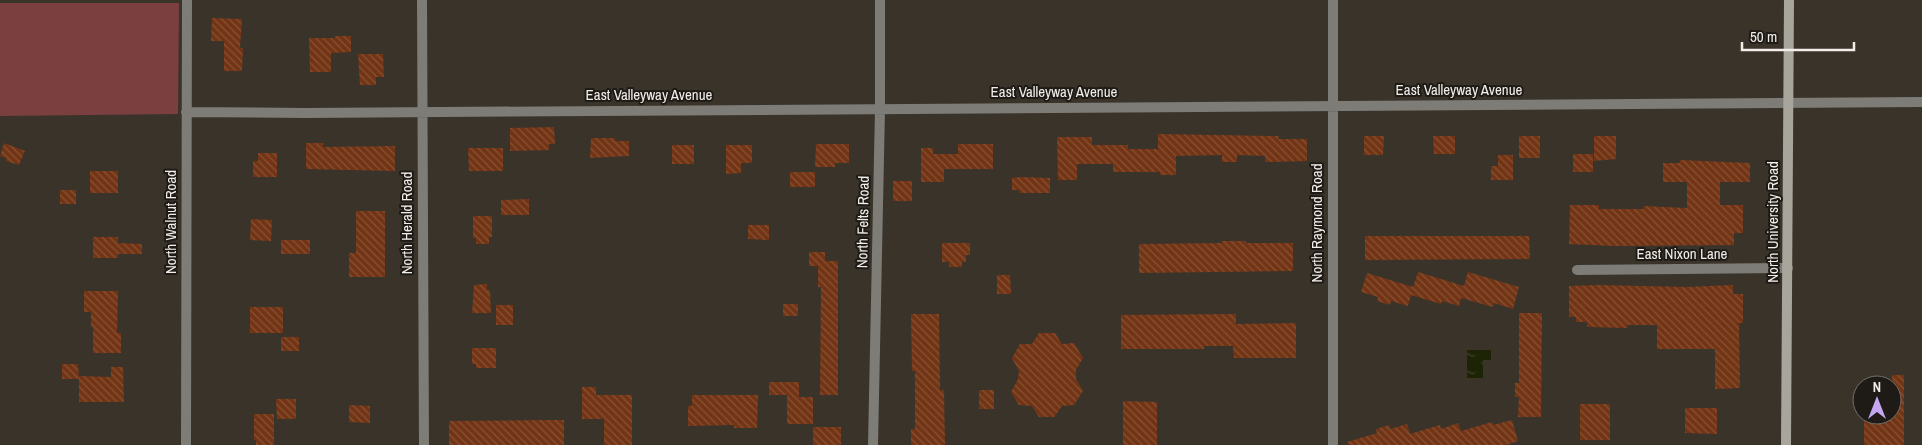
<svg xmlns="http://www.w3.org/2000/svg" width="1922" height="445" viewBox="0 0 1922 445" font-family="'Archivo Narrow',sans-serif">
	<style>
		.green { fill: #7b3f40 }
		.water { fill: url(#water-ripples) }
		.building { fill: url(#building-back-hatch) }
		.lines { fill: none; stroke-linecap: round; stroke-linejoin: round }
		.minor { stroke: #7d7c77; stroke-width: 10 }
		.secondary { stroke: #a7a59c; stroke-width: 10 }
		.labels { text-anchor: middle; stroke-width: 4; stroke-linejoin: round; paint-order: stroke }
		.street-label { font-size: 15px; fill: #f2ede8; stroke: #1e1b17 }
	</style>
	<defs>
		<pattern id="water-ripples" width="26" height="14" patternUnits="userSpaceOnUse" patternTransform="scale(1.25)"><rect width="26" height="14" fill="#1d2406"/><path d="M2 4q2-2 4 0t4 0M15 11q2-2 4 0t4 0" fill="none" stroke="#3e442a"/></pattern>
		<pattern id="building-back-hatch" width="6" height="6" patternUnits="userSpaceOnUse" patternTransform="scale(1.25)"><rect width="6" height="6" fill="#723414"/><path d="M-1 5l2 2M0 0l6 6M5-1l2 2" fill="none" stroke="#875236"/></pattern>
	</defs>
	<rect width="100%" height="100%" fill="#3a332a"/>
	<path class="green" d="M0 3H179L178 114 0 116Z"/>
	<path class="water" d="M1467 350H1491V360H1483V378H1467Z"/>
	<path class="building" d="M212 18 242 19 240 48H243L242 71H224V41H211Z
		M335 36H351V52L331 53V72H310L309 38H335Z
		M358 54H383L384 77H376V85H360Z
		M554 127 555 144H549V150L510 151V128Z
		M1158 134 1279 136 1278 139H1307V161L1265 162V156L1237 155V162H1222V155L1176 156V175H1160V172H1113V164H1077V180H1058L1057 137H1092V145H1128V149H1158Z
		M1364 136H1384L1383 155H1364Z
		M1433 136H1455V154H1434Z
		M1519 136H1540V158H1519Z
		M1594 136H1616V159L1594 161Z
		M591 138H615V141H629V156L590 158Z
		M4 143 25 151 19 165 6 161V158L0 156Z
		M306 143H323V147L395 146V171L306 169Z
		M816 144H849V163H835V167H815Z
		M958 144H993V169H944V182H921V148H933V154H958Z
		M672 145H694V164H672Z
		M726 145H752V163H741V173L726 174Z
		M468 148H503V171H469Z
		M258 153H277V177H253V161H258Z
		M1573 154H1593V172H1573Z
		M1498 155H1513V180H1491V166H1498Z
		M1680 160 1750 163V182H1720V205H1743V233H1734V245L1614 246 1569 244 1570 205H1599V209H1644V206L1687 208V182H1663V163H1680Z
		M90 171H118V193H90Z
		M790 172H815V187H790Z
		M1021 177 1050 178V193H1019V190H1012V178Z
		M893 181H912V201H893Z
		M60 190H76V204H60Z
		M529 199V215H501V200Z
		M356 211H385V277H349V253H356Z
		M473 216H492V237H489V244H476V238H473Z
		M251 219 272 220 271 241 250 240Z
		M748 225H769V240L748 239Z
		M1365 236H1529L1530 259 1365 260Z
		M93 237H118V243L142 244V254H118V258H93Z
		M281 240H310V254H281Z
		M1222 241H1246V243H1293V271L1139 273V244L1222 243Z
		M942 243H970V255H966V262H962V267H949V262H942Z
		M809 252H825V261H838V395H820L821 287H818V266H809Z
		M1418 272 1464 286 1468 272 1519 287 1513 309 1494 303 1493 307 1461 298 1459 306 1442 301 1441 304 1411 295 1408 306 1391 301 1390 305 1377 301 1378 297 1361 292 1367 273 1413 287Z
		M997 275H1010L1011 294H997Z
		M487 284V290H490L491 313H472L474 285Z
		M1598 285 1685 287 1733 285V294H1743V323H1739L1740 388 1715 389V349H1657V325H1627V328L1587 327V322H1576V317H1569V286Z
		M84 291H118L117 333H121V353H93V327H91V312H84Z
		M783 304H798V316H783Z
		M496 305H513V325H496Z
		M250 307H283V333H250Z
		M1519 313H1542L1541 417H1518L1519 397H1515V383H1519Z
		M911 314H939L940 390H944L945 445H911V429H915V371H912Z
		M1236 314V324L1296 323V358H1234L1233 346H1204V349H1121V315Z
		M1039 333H1055L1062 344 1074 343 1083 358 1076 370V379L1083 391 1074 405 1062 406 1054 417H1039L1032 406 1019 405 1011 392 1018 379 1019 371 1012 358 1020 344H1032Z
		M281 337H299V351H281Z
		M472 348H496V368H476V364H472Z
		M62 364H78L79 379H62Z
		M111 367H123L124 402H79V376L111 377Z
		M1892 375H1904V445H1864V415H1892Z
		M769 382H799V397H813V424H787V395H769Z
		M582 387H596V395H632V445H604V419H582Z
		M979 390H994V409H979Z
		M692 395H758L757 428H734V425L688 426V406H692Z
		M276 399H296V419H277Z
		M1123 401 1157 402V445H1123Z
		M1580 404H1610V440H1580Z
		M349 405 370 406V423L349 422Z
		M1685 408H1717V434L1685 433Z
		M254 414H274V445H256V440H254Z
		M549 420H564V445H449V421Z
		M1512 420 1518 441 1507 445H1348L1347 442 1377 433 1376 429 1389 425 1390 429 1407 424 1410 434 1440 425 1441 429 1458 423 1461 431 1492 422 1493 425Z
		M813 427H841V445H813Z"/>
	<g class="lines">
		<path class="minor" d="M422 0 424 445
			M186 112 306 113 1922 102
			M1577 270 1788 268
			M186 445 187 0
			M873 445 880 109V0
			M1333 445V0"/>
		<path class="secondary" d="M1786 445 1789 0"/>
	</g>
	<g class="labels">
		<g class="street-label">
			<text x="1459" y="95">East Valleyway Avenue</text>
			<text x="1054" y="97">East Valleyway Avenue</text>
			<text x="649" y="100">East Valleyway Avenue</text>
			<text transform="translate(171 222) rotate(-90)" y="5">North Walnut Road</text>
			<text transform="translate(863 222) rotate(-89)" y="5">North Felts Road</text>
			<text transform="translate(1773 222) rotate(-90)" y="5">North University Road</text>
			<text transform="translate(407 223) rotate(-90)" y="5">North Herald Road</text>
			<text transform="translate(1317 223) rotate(-90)" y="5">North Raymond Road</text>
			<text x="1682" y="259">East Nixon Lane</text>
		</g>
	</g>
	<g transform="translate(1877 400)"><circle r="24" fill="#1e1b17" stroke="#736f6b"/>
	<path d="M0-4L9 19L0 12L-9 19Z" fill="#c5a6f0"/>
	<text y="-8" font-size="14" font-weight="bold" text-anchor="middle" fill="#f2ede8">N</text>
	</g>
	<path d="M1742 42v8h112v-8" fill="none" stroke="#f2ede8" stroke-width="2.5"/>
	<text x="1750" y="42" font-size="15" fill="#f2ede8" stroke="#1e1b17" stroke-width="4" paint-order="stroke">50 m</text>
</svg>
